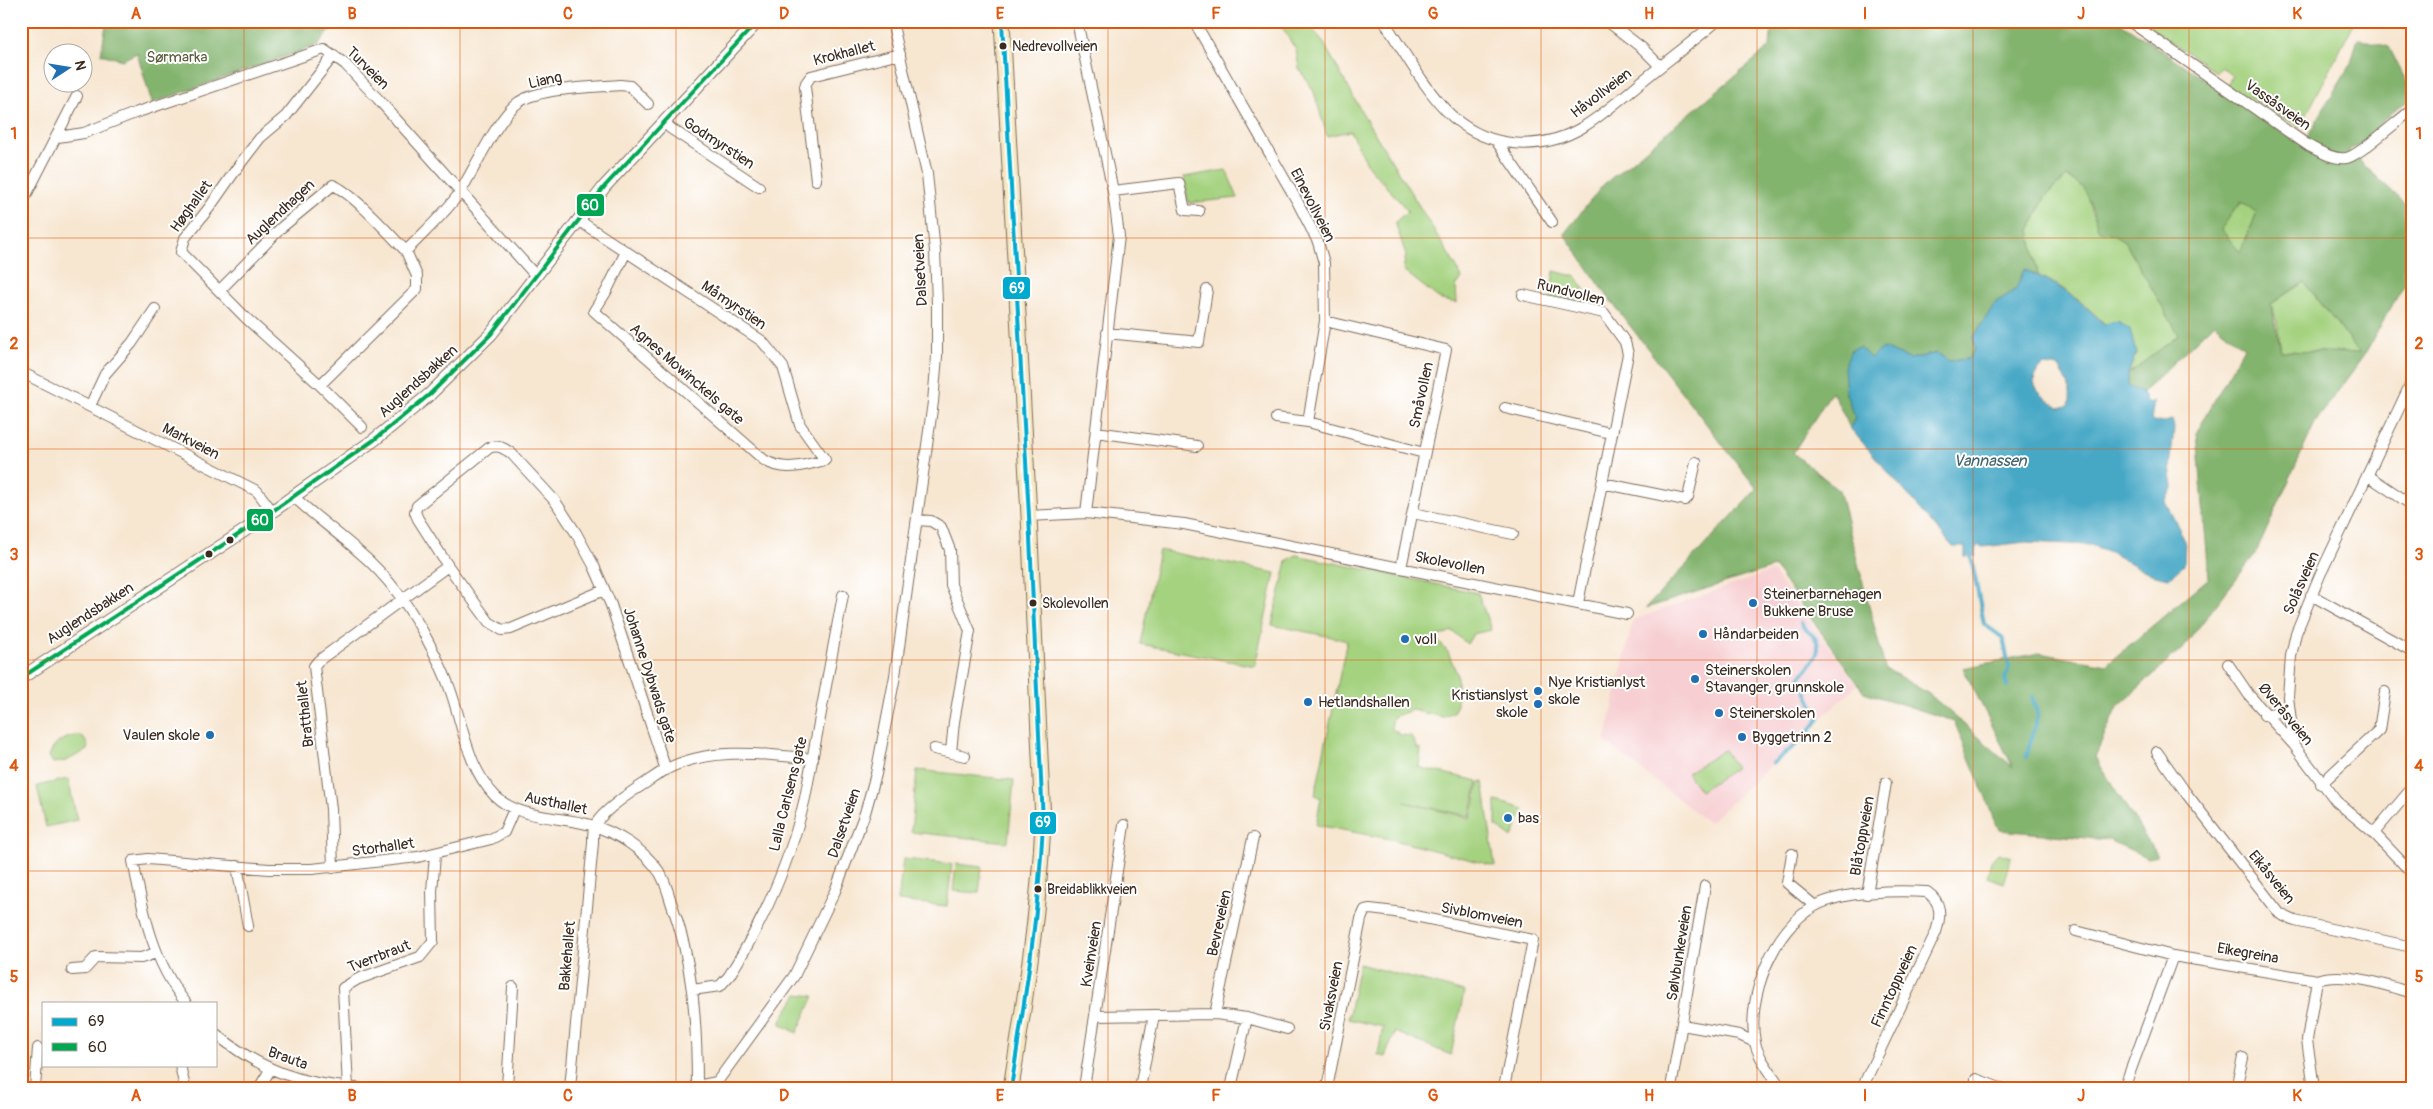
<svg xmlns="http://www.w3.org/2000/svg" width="2433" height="1109" viewBox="0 0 2433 1109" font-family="Pangolin,sans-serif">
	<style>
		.built { fill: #f7cfd2 }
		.green { fill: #a4d27f; stroke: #707e4e }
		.forest { fill: #83b46e; stroke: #5f6f46; fill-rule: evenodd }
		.water { fill: #47a8c6; stroke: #416972; fill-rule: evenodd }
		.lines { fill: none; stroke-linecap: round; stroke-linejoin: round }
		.stream { stroke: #47a8c6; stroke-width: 4 }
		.minor-casing { stroke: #7d6c5c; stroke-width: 12 }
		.tertiary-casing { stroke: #7d6c5c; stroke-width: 14 }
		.secondary-casing { stroke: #7d6c5c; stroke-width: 17 }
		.minor { stroke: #fff; stroke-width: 10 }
		.tertiary { stroke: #fff; stroke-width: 12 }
		.secondary { stroke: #f7e8c3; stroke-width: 15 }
		.bus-1-casing { stroke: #fff; stroke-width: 8 }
		.bus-2-casing { stroke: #fff; stroke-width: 8 }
		.bus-1 { stroke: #00a9ce; stroke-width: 4 }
		.bus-2 { stroke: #00a651; stroke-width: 4 }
		.grid { fill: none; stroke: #df570d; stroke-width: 1; stroke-opacity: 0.55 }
		.bus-dot { fill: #3b2a1e; stroke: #fff; stroke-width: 2 }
		.poi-dot { fill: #1f6fb2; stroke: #fff; stroke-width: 2 }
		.labels { text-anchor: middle; stroke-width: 4; stroke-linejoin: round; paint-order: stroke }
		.bus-label { font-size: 14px; fill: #3b2a1e; stroke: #fff; text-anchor: start }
		.street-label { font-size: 15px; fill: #3b2a1e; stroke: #fff }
		.park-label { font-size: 15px; fill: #5a5c3b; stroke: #fff }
		.poi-label { font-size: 15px; fill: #3b2a1e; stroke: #fff; text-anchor: start }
		.water-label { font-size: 16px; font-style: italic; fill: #40636a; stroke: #fff }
		.line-badge { stroke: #fff; stroke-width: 2 }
		.badge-label { font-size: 14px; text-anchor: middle; font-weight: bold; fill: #fff }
		.neatline { fill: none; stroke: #df570d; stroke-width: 2 }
		.grid-label { font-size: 16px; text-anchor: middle; font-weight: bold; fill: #df570d }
	</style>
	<rect width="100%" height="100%" fill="#fff"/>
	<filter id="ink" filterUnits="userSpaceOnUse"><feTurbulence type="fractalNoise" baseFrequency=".02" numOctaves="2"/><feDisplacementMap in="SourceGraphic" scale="10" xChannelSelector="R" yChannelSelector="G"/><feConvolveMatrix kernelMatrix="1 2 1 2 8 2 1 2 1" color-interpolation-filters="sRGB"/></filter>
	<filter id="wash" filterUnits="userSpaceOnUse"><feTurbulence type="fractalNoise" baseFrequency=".0096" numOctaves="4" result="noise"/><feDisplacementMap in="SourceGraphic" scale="20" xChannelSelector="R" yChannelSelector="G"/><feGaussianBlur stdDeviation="1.12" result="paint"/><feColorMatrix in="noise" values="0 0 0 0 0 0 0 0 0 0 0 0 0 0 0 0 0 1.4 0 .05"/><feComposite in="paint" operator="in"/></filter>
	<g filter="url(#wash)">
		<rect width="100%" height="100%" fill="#f7e6d0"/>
		<path class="built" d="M1772 571 1857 685 1709 823 1605 742 1633 620Z"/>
		<path class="green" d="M1278 21H1305L1322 40 1364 116 1457 268 1462 279 1456 286 1457 303 1441 300 1403 270 1406 255 1395 222 1408 211 1369 167 1350 131 1327 136 1314 92 1299 68 1296 50Z
			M2141 21H2353L2352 27 2300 127 2227 86 2232 76 2221 67 2216 72Z
			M1226 170 1238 198 1188 203 1184 177Z
			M2067 177 2079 183 2089 194 2091 212 2113 234 2124 240 2179 335 2128 374 2136 353 2118 321 2105 324C2086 305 2062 285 2038 275L2030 230 2045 197Z
			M2242 201 2257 213 2240 252 2220 229Z
			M1554 271 1577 277 1586 293 1584 305 1550 299Z
			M2304 282 2360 353 2281 351 2277 322 2271 304Z
			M1159 550 1275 573 1255 666 1140 644Z
			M1296 555 1478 593 1491 630 1473 634 1467 644 1452 631 1435 638 1448 652 1457 674V705L1453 712 1442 717 1412 710 1393 717 1391 728 1401 735 1411 736 1417 748 1421 749 1419 767H1417L1478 781 1470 816 1404 802 1471 818 1479 783 1483 782 1495 866 1390 839 1316 825 1321 798 1315 795 1347 640 1272 625 1287 561Z
			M74 736H82L88 745 87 750 66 761 53 763 49 756C54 743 61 739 74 736Z
			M1724 750 1736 768 1700 791 1687 773Z
			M917 770 1014 780 1008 842 911 832Z
			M68 779 77 820 46 827 37 786Z
			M1496 801 1524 809 1512 838 1496 826Z
			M1998 853 2011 857 2003 883 1987 877 1991 861Z
			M903 859 952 864 947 906 898 901Z
			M956 864 982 867 979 893 953 891Z
			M1359 964 1464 992 1451 1055 1395 1032 1385 1057 1378 1055 1383 1027 1348 1019Z
			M798 994 814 996 797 1033 781 1024V1020Z"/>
		<path class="forest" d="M93 21H332L330 29 318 45 152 103 137 53 122 60 101 54 106 25Z
			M1772 21H2122L2121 23 2287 135 2299 131 2307 137 2351 63 2358 38 2389 47 2412 93V100C2405 104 2397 108 2391 114 2376 127 2369 144 2348 150L2412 210V271L2364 355 2315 423 2256 553 2182 649 2117 707 2095 757 2157 856 2148 858 2109 840 1999 830 1954 721 1864 692 1774 567 1646 608 1757 489 1613 304 1564 234 1603 185 1770 47ZM2067 177C2093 189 2089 207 2099 231L2113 234 2124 241 2179 335 2128 374V387L2142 393 2214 323 2244 347 2197 432 2209 578 2106 665 2039 653 1963 668 2013 767 1929 694 1885 668 1839 490 1793 453 1832 391 1850 428 1855 417 1846 394 1883 348 1910 359 1937 353 1949 361 1968 359 1975 349 1995 303 2016 289 2024 270 2038 275 2030 230 2045 197ZM2241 201 2257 213 2240 252 2221 229ZM2304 282 2360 353H2359L2281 351 2271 304Z"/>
		<path class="water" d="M2024 270C2055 281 2081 301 2104 324L2118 321 2130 329 2136 353 2128 374V386L2142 393 2147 404 2154 401 2151 420 2161 423 2172 420 2174 428 2170 468 2173 486 2165 502 2185 540 2184 565 2169 578 2151 574 2110 552 2091 545 2026 542 1983 547 1977 545 1976 556 1965 557V547H1953L1850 428 1855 417 1846 394 1844 367 1851 349 1860 347 1870 358 1883 348 1910 359 1937 353 1949 361 1968 359 1975 349 1973 338 1995 303 2016 289ZM2044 365 2059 367C2067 380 2073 391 2069 405L2060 408C2043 396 2021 385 2044 365Z"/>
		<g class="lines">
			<path class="stream" d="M1971 557 1984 624 2003 638 2009 667 2005 678 2007 687
				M2026 757 2038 716 2032 697
				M1773 763 1802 740 1819 719 1800 678C1808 667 1825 652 1815 638 1811 632 1804 631 1801 623"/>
		</g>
	</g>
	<g filter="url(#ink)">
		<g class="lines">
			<defs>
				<path id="minor" d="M1077 21 1113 191 1119 236 1086 513
					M1194 21 1297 201 1318 242 1324 263 1325 321 1308 422 1424 453
					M1384 21C1402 49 1429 96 1453 117 1489 149 1541 152 1583 127 1606 113 1626 94 1646 78 1669 59 1694 41 1717 21
					M1607 21 1642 48 1660 66
					M2129 21 2309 146C2319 151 2334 160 2346 158 2358 157 2399 119 2412 110
					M334 55 286 116 260 138 237 168 209 208 185 238 181 252 247 319 320 385 362 427
					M665 122 670 128 759 187
					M58 137 84 133 135 113 324 49 345 64 378 99 536 276
					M1497 142 1552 222
					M816 180 805 87 806 83 811 76 900 54
					M1113 191 1179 183 1185 210 1199 211
					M21 205 77 96
					M578 220 762 341 783 367 800 425 825 460C803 466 784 472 764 460L594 311 606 292 626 252
					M220 290 282 227 333 185C354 194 389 234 406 251 424 232 446 213 460 192 474 170 499 115 519 102 539 88 594 87 620 85L630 86 648 104
					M1523 295 1604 313 1625 342 1628 354 1578 603
					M1325 321 1446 350 1401 568
					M1107 333 1199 342 1207 290
					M21 372 257 491 272 511
					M320 385 417 289V276L406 251
					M90 406 105 374 132 343 155 309
					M1505 408 1610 433
					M1276 418 1308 422
					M1096 432 1197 446
					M2367 475 2412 505
					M1602 483 1685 500 1688 497 1696 462
					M293 496C314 516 337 532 358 551 389 577 413 611 431 647 438 660 445 675 450 689 463 725 467 767 495 796 520 820 560 816 591 825 617 833 644 849 660 873 665 881 668 892 671 902 693 960 697 1024 697 1086
					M1413 513 1513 534
					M1029 516 1086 513 1184 524 1627 614
					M918 520 931 521 941 527 950 550 951 585 970 631 954 722 951 752
					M448 566 418 519 415 512 417 506 489 448C498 444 503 448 511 453L555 501 576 533 594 566 611 605 666 770
					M2311 595 2412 651
					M2228 664 2249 695 2294 745 2336 801 2374 833 2412 873
					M2264 715 2289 710
					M2294 745 2288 697 2291 656 2296 633 2320 575 2412 381
					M934 749 965 756
					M2157 752 2186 793 2280 914 2295 921 2412 947
					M2321 784 2379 730 2385 692
					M2374 833 2412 788
					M1792 854 1787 883 1815 906
					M237 866 248 926
					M333 868 331 809 314 666 318 661 448 566 489 622 502 630 511 629 604 590
					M1867 894 1886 783
					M2076 931 2173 956 2317 980
					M72 970 85 969 96 957 141 958 156 953
					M692 990 720 986 729 976C764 921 790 862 805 798L843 595
					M186 1003C153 962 143 912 133 861L148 859 269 869H312L418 857 491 839 504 832 514 809
					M1215 1014 1247 1018 1231 1088
					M1096 1016 1215 1014 1253 838
					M1247 1018 1287 1029
					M1682 1025 1739 1035 1755 1042
					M216 1034C260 1070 302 1085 358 1088
					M180 1065 185 1088
					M1976 1079 2000 1088
					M35 1088 38 1048
					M259 1088 270 1070
					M348 1088 343 988 358 979 420 957 433 941 432 891 435 855
					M507 1088 513 987
					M570 1088 593 843C593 838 593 833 594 828 598 815 625 796 636 789 646 783 655 776 665 770 710 746 764 754 813 759
					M697 1088V1086L717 1082 794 976 835 891 865 813 876 774 895 676 933 402 937 356V303L935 251 927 174 892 21
					M1084 1088 1124 825
					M1140 1088 1154 1015
					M1327 1088 1361 919 1365 910 1370 909 1395 912 1533 940 1504 1088
					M1671 1088 1705 886
					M1781 1088C1772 1074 1758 1058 1755 1042 1746 997 1774 928 1815 906 1843 891 1896 890 1927 892 1942 902 1941 916 1936 932L1862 1088
					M2124 1088 2173 956
					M2236 1088 2243 1058
					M2314 1088 2307 1040 2317 980C2346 971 2384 985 2412 993"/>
				<path id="tertiary" d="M21 678 247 529 374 440 429 395 491 334 605 186 758 21"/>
				<path id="secondary" d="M1002 21 1029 516 1043 822C1039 911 1025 999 1011 1088"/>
			</defs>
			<use href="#minor" class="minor-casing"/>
			<use href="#tertiary" class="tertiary-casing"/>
			<use href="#secondary" class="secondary-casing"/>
			<use href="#minor" class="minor"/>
			<use href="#tertiary" class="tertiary"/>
			<use href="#secondary" class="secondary"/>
			<defs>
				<path id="bus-1" d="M1002 21 1029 516 1043 822C1039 911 1025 999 1011 1088"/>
				<path id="bus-2" d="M21 678 247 529 374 440 429 395 491 334 605 186 758 21"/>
			</defs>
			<use href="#bus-1" class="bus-1-casing"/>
			<use href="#bus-2" class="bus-2-casing"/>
			<use href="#bus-1" class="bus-1"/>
			<use href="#bus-2" class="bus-2"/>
		</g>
	</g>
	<path class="grid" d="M244 21V1088M460 21V1088M676 21V1088M892 21V1088M1108 21V1088M1325 21V1088M1541 21V1088M1757 21V1088M1973 21V1088M2189 21V1088M21 238H2412M21 449H2412M21 660H2412M21 871H2412"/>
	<g class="bus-dot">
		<circle cx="1003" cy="46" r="4.5"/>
		<circle cx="230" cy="540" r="4.5"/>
		<circle cx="209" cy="554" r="4.5"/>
		<circle cx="1033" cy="603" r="4.5"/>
		<circle cx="1038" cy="889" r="4.5"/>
	</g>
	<g class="poi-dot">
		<circle cx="1753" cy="603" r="5"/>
		<circle cx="1703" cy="634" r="5"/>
		<circle cx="1405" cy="639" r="5"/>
		<circle cx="1695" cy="679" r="5"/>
		<circle cx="1538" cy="691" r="5"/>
		<circle cx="1308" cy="702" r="5"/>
		<circle cx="1538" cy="704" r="5"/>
		<circle cx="1719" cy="713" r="5"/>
		<circle cx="210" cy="735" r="5"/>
		<circle cx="1742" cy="737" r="5"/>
		<circle cx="1508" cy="818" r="5"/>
	</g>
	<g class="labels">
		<g class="bus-label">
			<text x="1012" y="51">Nedrevollveien</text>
			<text x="1042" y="608">Skolevollen</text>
			<text x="1047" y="894">Breidablikkveien</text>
		</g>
		<g class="street-label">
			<text transform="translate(844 53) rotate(-14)" y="5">Krokhallet</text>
			<text transform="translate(368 68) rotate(45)" y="5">Turveien</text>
			<text transform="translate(545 80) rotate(-12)" y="5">Liang</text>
			<text transform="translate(1601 93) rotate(-37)" y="5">Håvollveien</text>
			<text transform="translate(2278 105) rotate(35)" y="5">Vassåsveien</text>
			<text transform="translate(719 143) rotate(33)" y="5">Godmyrstien</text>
			<text transform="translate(1313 205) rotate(63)" y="5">Einevollveien</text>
			<text transform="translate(191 206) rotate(-54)" y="5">Høghallet</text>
			<text transform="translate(280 212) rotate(-43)" y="5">Auglendhagen</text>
			<text transform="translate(920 270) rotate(-93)" y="5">Dalsetveien</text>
			<text transform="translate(1571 292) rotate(14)" y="5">Rundvollen</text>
			<text transform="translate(734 305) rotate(34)" y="5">Måmyrstien</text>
			<text transform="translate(687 374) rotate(41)" y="5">Agnes Mowinckels gate</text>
			<text transform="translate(418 381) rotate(-42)" y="5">Auglendsbakken</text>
			<text transform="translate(1421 395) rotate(-78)" y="5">Småvollen</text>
			<text transform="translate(191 441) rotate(27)" y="5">Markveien</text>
			<text transform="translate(1450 563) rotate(11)" y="5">Skolevollen</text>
			<text transform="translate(2301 583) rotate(-66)" y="5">Solåsveien</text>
			<text transform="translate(90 613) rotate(-33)" y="5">Auglendsbakken</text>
			<text transform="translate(650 675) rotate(72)" y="5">Johanne Dybwads gate</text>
			<text transform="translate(305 714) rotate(-96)" y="5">Bratthallet</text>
			<text transform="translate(2286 714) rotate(50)" y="5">Øveråsveien</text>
			<text transform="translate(788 794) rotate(-76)" y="5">Lalla Carlsens gate</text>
			<text transform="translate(556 803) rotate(12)" y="5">Austhallet</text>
			<text transform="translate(844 823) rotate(-71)" y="5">Dalsetveien</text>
			<text transform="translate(1862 836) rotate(-80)" y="5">Blåtoppveien</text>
			<text transform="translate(383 847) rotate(-8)" y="5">Storhallet</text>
			<text transform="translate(2272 877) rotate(51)" y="5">Eikåsveien</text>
			<text transform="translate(1482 915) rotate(11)" y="5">Sivblomveien</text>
			<text transform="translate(1219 923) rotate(-78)" y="5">Bevreveien</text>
			<text transform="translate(1679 953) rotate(-81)" y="5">Sølvbunkeveien</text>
			<text transform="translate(2248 953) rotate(10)" y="5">Eikegreina</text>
			<text transform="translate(1091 954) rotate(-81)" y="5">Kveinveien</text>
			<text transform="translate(379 956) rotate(-21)" y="5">Tverrbraut</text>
			<text transform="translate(567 956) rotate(-85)" y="5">Bakkehallet</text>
			<text transform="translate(1894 986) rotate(-65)" y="5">Finntoppveien</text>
			<text transform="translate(1331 996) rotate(-79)" y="5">Sivaksveien</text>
			<text transform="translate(288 1058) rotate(20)" y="5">Brauta</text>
		</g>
		<g class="park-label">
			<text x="177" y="62">Sørmarka</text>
		</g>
		<g class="poi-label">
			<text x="1763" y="599">Steinerbarnehagen<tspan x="1763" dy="17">Bukkene Bruse</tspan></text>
			<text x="1713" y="639">Håndarbeiden</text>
			<text x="1415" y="644">voll</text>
			<text x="1705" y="675">Steinerskolen<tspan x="1705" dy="17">Stavanger, grunnskole</tspan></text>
			<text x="1548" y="687">Nye Kristianlyst<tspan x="1548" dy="17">skole</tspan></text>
			<text x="1528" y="700" text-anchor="end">Kristianslyst<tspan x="1528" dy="17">skole</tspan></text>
			<text x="1318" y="707">Hetlandshallen</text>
			<text x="1729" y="718">Steinerskolen</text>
			<text x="200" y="740" text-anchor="end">Vaulen skole</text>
			<text x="1752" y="742">Byggetrinn 2</text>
			<text x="1518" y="823">bas</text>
		</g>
		<g class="water-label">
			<text x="1990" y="466">Vannassen</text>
		</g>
	</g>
	<g class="line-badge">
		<rect x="576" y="193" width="29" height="24" rx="5" fill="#00a651"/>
		<rect x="1002" y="276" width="29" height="24" rx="5" fill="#00a9ce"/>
		<rect x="246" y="508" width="28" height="24" rx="5" fill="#00a651"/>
		<rect x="1029" y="811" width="28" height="24" rx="5" fill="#00a9ce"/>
	</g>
	<g class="badge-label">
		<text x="590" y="210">60</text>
		<text x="1017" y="293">69</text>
		<text x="260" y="525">60</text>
		<text x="1043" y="827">69</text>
	</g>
	<rect width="2433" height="1109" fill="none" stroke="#fff" stroke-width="55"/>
	<rect x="42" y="1002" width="175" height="65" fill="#ffffff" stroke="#b1aaa5"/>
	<rect x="52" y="1018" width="25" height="8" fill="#00a9ce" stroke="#b1aaa5"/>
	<text x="88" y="1026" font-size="15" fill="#3b2a1e">69</text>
	<rect x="52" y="1043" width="25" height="8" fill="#00a651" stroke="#b1aaa5"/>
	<text x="88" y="1052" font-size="15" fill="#3b2a1e">60</text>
	<g transform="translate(68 68) rotate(78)"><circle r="24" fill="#ffffff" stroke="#b1aaa5"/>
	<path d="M0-4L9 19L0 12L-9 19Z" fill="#1f6fb2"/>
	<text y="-8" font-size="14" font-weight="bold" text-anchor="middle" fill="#3b2a1e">N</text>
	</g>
	<rect x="28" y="28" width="2378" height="1054" class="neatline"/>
	<g class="grid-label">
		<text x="136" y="19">A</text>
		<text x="352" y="19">B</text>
		<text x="568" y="19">C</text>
		<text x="784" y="19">D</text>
		<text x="1000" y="19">E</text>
		<text x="1216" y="19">F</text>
		<text x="1433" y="19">G</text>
		<text x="1649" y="19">H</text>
		<text x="1865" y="19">I</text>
		<text x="2081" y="19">J</text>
		<text x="2297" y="19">K</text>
		<text x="14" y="139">1</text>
		<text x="2419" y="139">1</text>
		<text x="14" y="349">2</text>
		<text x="2419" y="349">2</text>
		<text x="14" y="560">3</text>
		<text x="2419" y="560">3</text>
		<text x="14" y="771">4</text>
		<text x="2419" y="771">4</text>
		<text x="14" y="982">5</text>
		<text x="2419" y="982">5</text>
		<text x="136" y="1101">A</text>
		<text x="352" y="1101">B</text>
		<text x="568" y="1101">C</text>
		<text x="784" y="1101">D</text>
		<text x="1000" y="1101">E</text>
		<text x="1216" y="1101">F</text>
		<text x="1433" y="1101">G</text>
		<text x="1649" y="1101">H</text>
		<text x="1865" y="1101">I</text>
		<text x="2081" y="1101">J</text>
		<text x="2297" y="1101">K</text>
	</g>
</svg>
